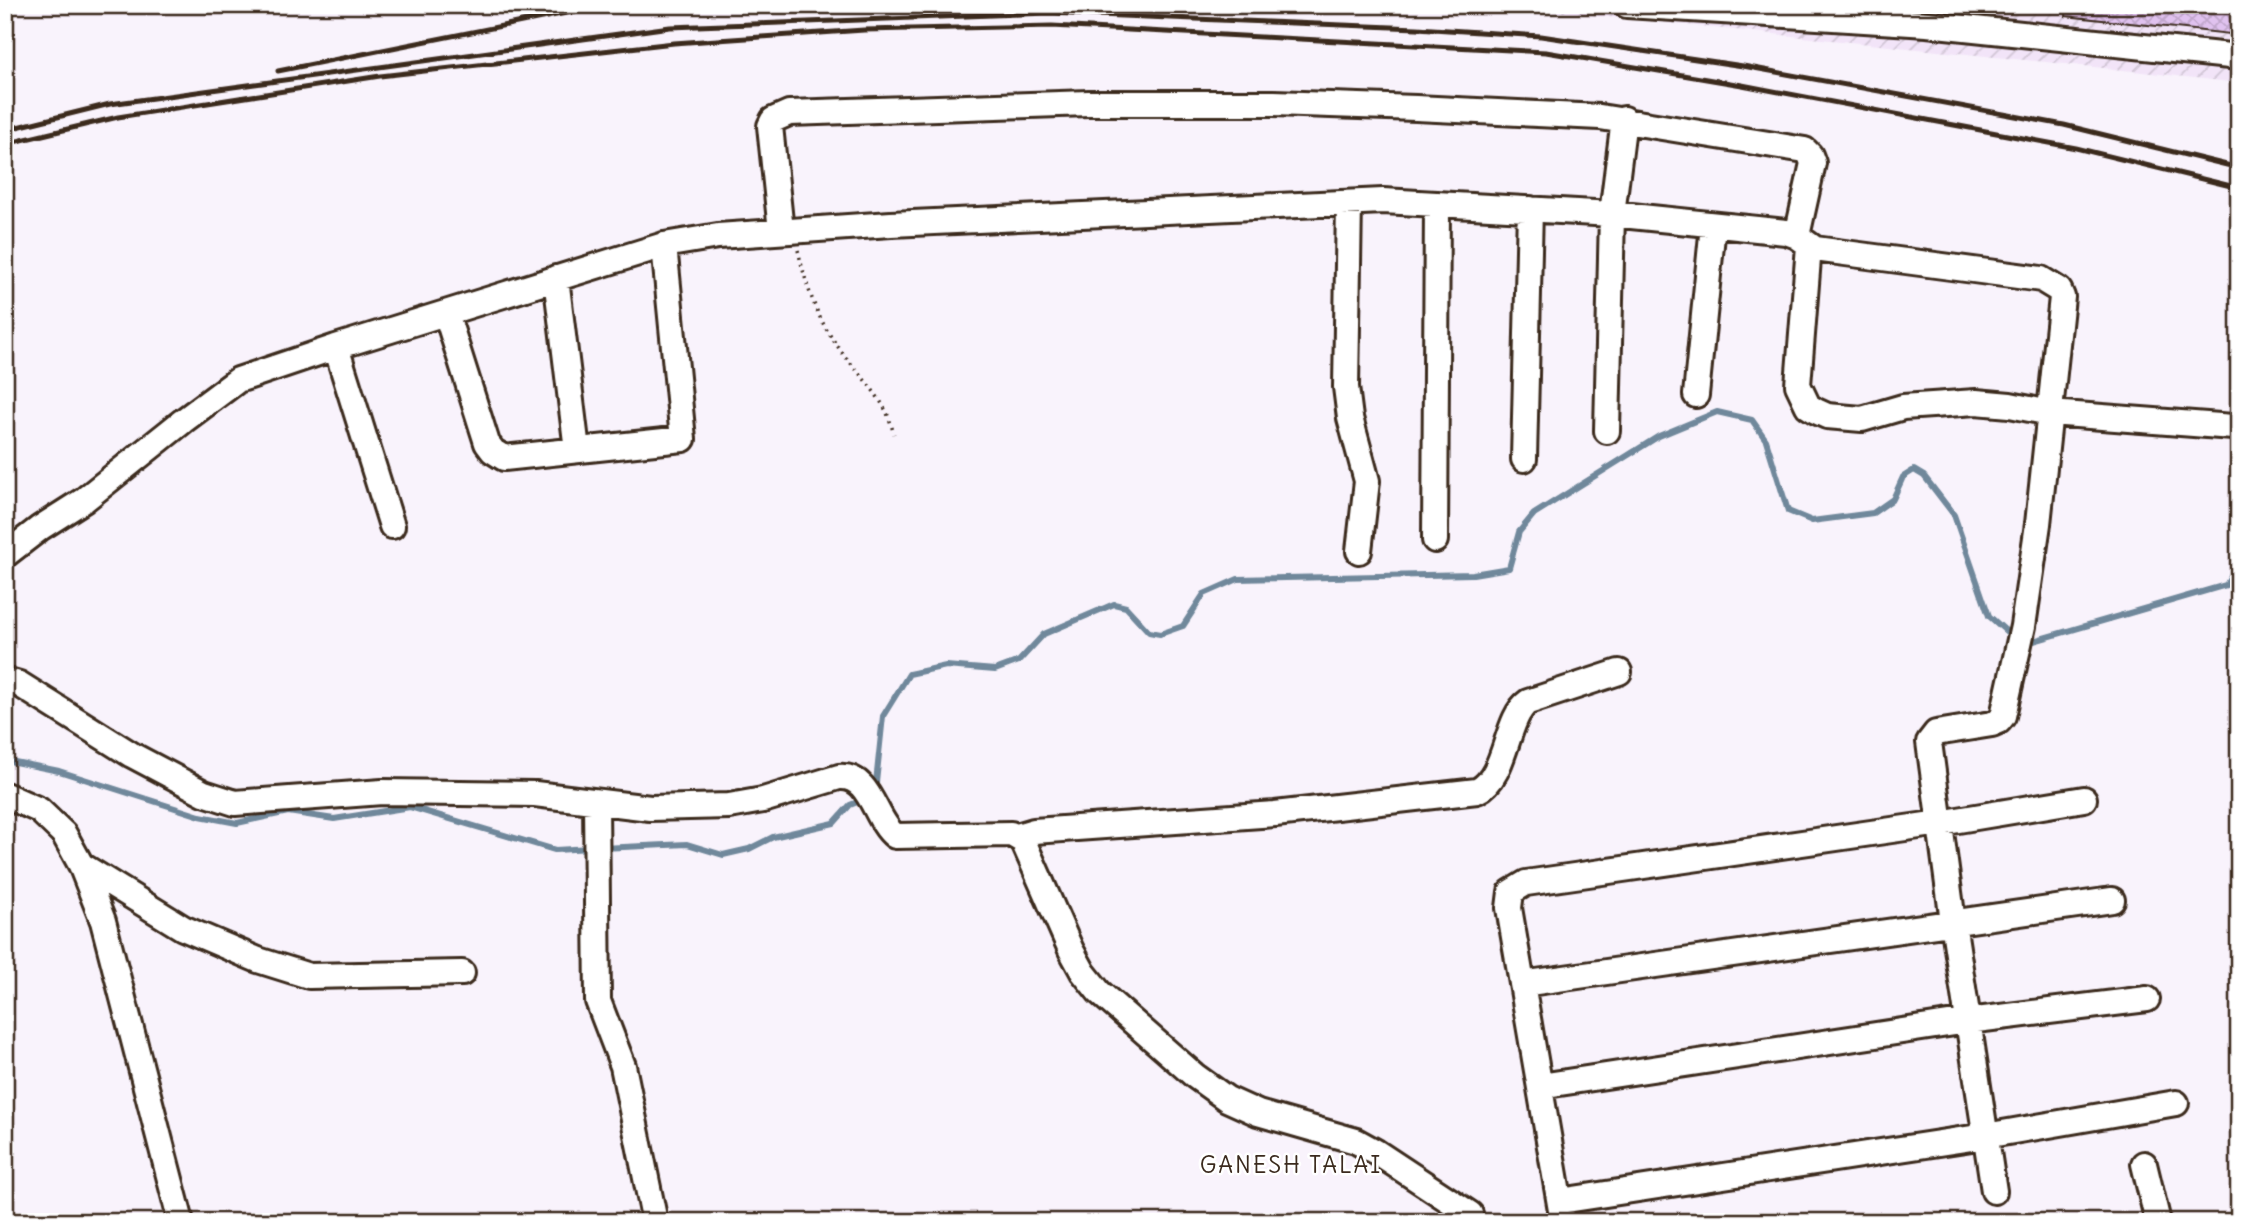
<svg xmlns="http://www.w3.org/2000/svg" width="2244" height="1227" viewBox="0 0 2244 1227" font-family="Delius,sans-serif">
	<style>
		.industrial { fill: url(#industrial-furrows) }
		.lines { fill: none; stroke-linecap: round; stroke-linejoin: round }
		.stream { stroke: #6f889b; stroke-width: 6 }
		.building { fill: url(#building-cross-hatch); stroke: #3b2a1e; stroke-width: 2 }
		.minor-casing { stroke: #3b2a1e; stroke-width: 30 }
		.path { stroke: #3b2a1e; stroke-width: 3.5; stroke-dasharray: 2 5; stroke-linecap: butt }
		.minor { stroke: #fff; stroke-width: 24 }
		.rail { stroke: #3b2a1e; stroke-width: 5 }
		.labels { text-anchor: middle; stroke-width: 5; stroke-linejoin: round; paint-order: stroke }
		.neighbourhood-label { font-size: 23px; letter-spacing: 2px; fill: #3b2a1e; stroke: #fff }
	</style>
	<defs>
		<pattern id="industrial-furrows" width="10" height="10" patternUnits="userSpaceOnUse" patternTransform="scale(1.75)"><rect width="10" height="10" fill="#f2e4f8"/><path d="M-1 1l2-2M0 10L10 0M9 11l2-2" fill="none" stroke="#d0c4d4"/></pattern>
		<pattern id="building-cross-hatch" width="8" height="8" patternUnits="userSpaceOnUse" patternTransform="scale(1.75)"><rect width="8" height="8" fill="#e0c2ef"/><path d="M0 0l8 8M0 8l8-8" fill="none" stroke="#c1a7cc"/></pattern>
	</defs>
	<rect width="100%" height="100%" fill="#f9f3fc"/>
	<filter id="ink" filterUnits="userSpaceOnUse"><feTurbulence type="fractalNoise" baseFrequency=".0143" numOctaves="2"/><feDisplacementMap in="SourceGraphic" scale="14" xChannelSelector="R" yChannelSelector="G"/><feConvolveMatrix kernelMatrix="1 2 1 2 8 2 1 2 1" color-interpolation-filters="sRGB"/></filter>
	<g filter="url(#ink)">
		<path class="industrial" d="M1492 5H2239V83L2142 72Z"/>
		<g class="lines">
			<path class="stream" d="M2027 641 2030 642 2226 585 2239 563
				M5 760 59 771 200 816 237 823 288 812 334 819 410 807 555 850 591 848
				M875 792 883 716 909 674 946 666 995 670 1019 661 1044 634 1114 604 1126 607 1149 632 1160 634 1183 626 1204 594 1238 579 1473 574 1509 568 1519 532 1534 514 1659 436 1717 412 1752 420 1766 440 1788 511 1812 521 1873 513 1893 499 1903 477 1914 470 1924 476 1954 515 1989 616 2007 632 2014 635
				M602 848 687 844 723 855 749 849 773 837 834 823 850 805 865 799"/>
		</g>
		<path class="building" d="M2067 5H2239V35L2066 16Z"/>
		<g class="lines">
			<defs>
				<path id="minor" d="M1627 5 1927 24 2239 57
					M1349 203 1346 387 1350 418 1367 481 1359 551
					M781 231 770 126 773 120 789 113 1089 103H1274L1416 108 1600 117 1805 150 1810 155 1813 163 1797 236
					M1809 246 1798 385 1808 406 1816 411 1827 416 1862 419 1903 407 1976 402 2010 405 2050 413 2233 427
					M556 278 577 450
					M446 313 487 443 493 451 504 458 683 439 664 245
					M336 347 392 526
					M1696 395 1713 225
					M1607 431 1612 214 1624 119
					M1524 459 1530 209
					M1435 540 1437 204
					M5 555 40 528 84 500 183 421 238 380 336 347 664 245 718 236 891 224 1383 201 1612 214 1786 232 1797 236 1815 249 2041 279 2059 290 2062 297 2038 524 2023 626 2003 716 1999 721 1992 724 1936 733 1929 742 1953 922 1994 1191
					M5 680 19 684 132 755 204 793 235 803 382 792 535 794 650 808 729 806 763 800 839 777C871 774 874 820 895 836L1011 834 1023 841 1071 950 1083 972 1099 992 1195 1076 1227 1099 1258 1113 1356 1141 1376 1152 1470 1214
					M5 795 39 810 64 834 81 865 103 921 181 1222
					M596 802 598 1001 623 1066 655 1222
					M1017 836 1034 831 1275 814 1477 791C1507 777 1505 718 1528 702L1619 672
					M81 865 183 928 258 960 309 976 462 973
					M1522 984 2112 900
					M1540 1086 1968 1021 2147 999
					M2144 1164 2158 1222
					M1560 1201 1985 1136 2176 1103
					M1563 1222 1509 908 1511 892 1526 883 1940 823 2084 799"/>
			</defs>
			<use href="#minor" class="minor-casing"/>
			<path class="path" d="M798 250C806 284 815 315 836 344 851 366 872 385 885 409 889 416 891 425 894 434"/>
			<use href="#minor" class="minor"/>
			<path class="rail" d="M278 71 606 5
				M5 130 110 104 670 27 1049 13 1417 28 1541 36 1743 66 2064 125 2239 168
				M5 144 118 117 380 76 674 43 864 30 1052 26 1546 52 1742 85 2076 148 2239 188"/>
		</g>
	</g>
	<g class="labels">
		<g class="neighbourhood-label">
			<text x="1291" y="1173">GANESH TALAI</text>
		</g>
	</g>
	<rect width="2244" height="1227" fill="none" stroke="#fff" stroke-width="28"/>
	<rect x="14" y="14" width="2216" height="1199" fill="none" stroke="#3b2a1e" stroke-width="2.5" filter="url(#ink)"/>
</svg>
